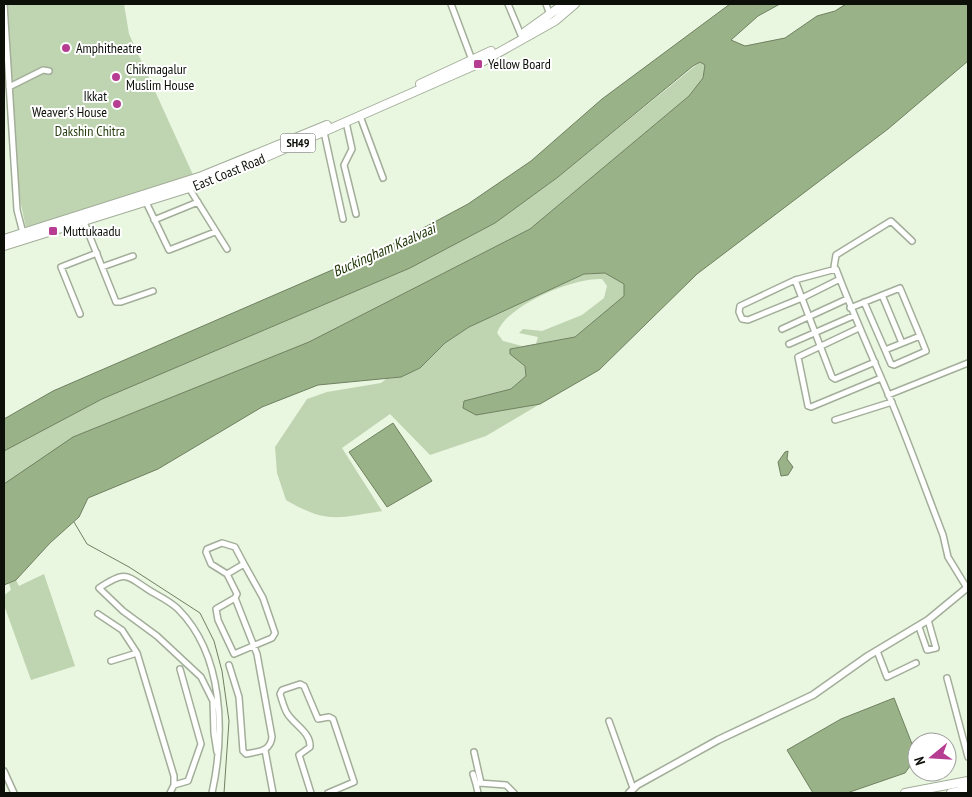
<svg xmlns="http://www.w3.org/2000/svg" width="972" height="797" viewBox="0 0 972 797" font-family="'PT Sans Narrow',sans-serif">
	<style>
		.green { fill: #bfd4b0 }
		.water { fill: #9ab287; stroke: #6f8161 }
		.lines { fill: none; stroke-linecap: round; stroke-linejoin: round }
		.stream { stroke: #6f8161; stroke-width: 1 }
		.minor-casing { stroke: #a3ae9a; stroke-width: 8 }
		.tertiary-casing { stroke: #a3ae9a; stroke-width: 9 }
		.primary-casing { stroke: #a3ae9a; stroke-width: 10 }
		.minor { stroke: #fff; stroke-width: 5 }
		.tertiary { stroke: #fff; stroke-width: 6 }
		.primary { stroke: #fff; stroke-width: 8 }
		.poi-dot { fill: #b63d91; stroke: #fff; stroke-width: 2 }
		.labels { text-anchor: middle; stroke-width: 4; stroke-linejoin: round; paint-order: stroke }
		.shield { fill: #fff; stroke: #555853; stroke-width: 1 }
		.shield-label { font-size: 12px; font-weight: bold; fill: #0c1009 }
		.poi-label { font-size: 14px; fill: #0c1009; stroke: #fff; text-anchor: start }
		.park-label { font-size: 14px; fill: #263e0e; stroke: #fff }
		.street-label { font-size: 14px; fill: #0c1009; stroke: #fff }
		.water-label { font-size: 15px; font-style: italic; fill: #1d3303; stroke: #fff }
	</style>
	<rect width="100%" height="100%" fill="#e9f6e0"/>
	<path class="green" d="M6 4H124L129 34 194 177 85 212 26 228 19 195Z
		M700 62 705 65 703 78 689 96 530 229 309 342 4 484V451L102 399 410 268 495 223 558 177Z
		M605 273 624 284V296L575 337 536 344 538 337 519 333 523 329 542 331 582 315 604 298 607 286 602 279C575 277 506 305 497 333L503 341 522 346 510 349 525 366 526 376 511 389 464 401 513 408 540 404 486 436 430 455 390 414 342 448 382 511C338 518 327 524 286 500L277 473 275 447 307 399 327 392 381 383 386 379 401 377 420 368 445 343 469 327 584 274Z
		M44 574 75 666 31 680 4 605V595L11 590 9 583 16 580 19 586Z"/>
	<path class="water" d="M730 4H780L758 16 731 40 745 46 785 38 817 16 835 11 846 4H968V61L888 129 697 274 599 370 540 404 476 415 463 408 464 401 511 389 526 376 525 366 510 354V349L575 337 624 296V284L605 273 584 274 469 327 445 343 420 368 401 377 318 385 262 407 158 469 88 498 79 517 50 543 16 580 4 585V484L73 437 309 342 530 229 689 96 703 78 705 65 700 62 693 66 558 177 495 223 410 268 102 399 4 451V419L53 391 399 241 468 204 531 161 602 99Z
		M393 423 432 481 387 507 349 452Z
		M788 451 787 459 793 467 788 475 781 476 778 462 785 452Z
		M894 698 912 744 915 759 905 773 847 793H813L787 750 841 719Z"/>
	<g class="lines">
		<path class="stream" d="M74 522 87 544 129 567 200 613 214 641 222 671 229 721 224 793"/>
		<defs>
			<path id="minor" d="M4 4 17 210 23 233
				M451 4 472 60
				M508 4 521 35
				M546 4 550 15
				M9 87 43 70 49 71
				M360 116 383 178
				M346 122 352 149 344 165 356 214
				M324 132 343 219
				M189 188 227 249
				M146 202 169 250 215 232
				M154 220 198 202
				M84 222 116 302H121L153 291
				M102 267 133 256
				M834 267 836 255 891 221 912 241
				M795 280 740 306 739 312 742 319 748 320 802 298 840 279
				M882 295 902 343
				M850 308 900 288 920 336 885 350 864 302
				M80 314 61 267 97 253
				M859 328 798 357 808 406 811 407 881 378
				M782 329 847 299
				M789 344 853 316
				M885 350 891 364 894 365 926 351 920 336
				M875 362 835 379 832 377 795 280 836 269C853 314 873 358 892 403 910 446 926 491 943 535L948 557 967 588
				M888 395 968 363
				M835 420 892 402
				M227 574 244 564 235 547 222 543 207 549 206 552 211 564 227 574 237 594 235 598 216 609 218 620 234 654 272 638 275 633 263 598 244 564
				M98 614 122 630 137 653 174 776V785L170 793
				M919 627 927 650 936 648 928 620
				M877 651 887 677 916 663
				M111 661 137 653
				M229 665 239 697 243 751 246 754C259 751 270 752 272 737L257 654 235 598
				M947 678 968 757
				M609 721 633 788
				M265 750 273 793
				M474 752 481 783
				M4 771 14 793
				M473 774 476 784
				M174 785 188 781 201 744 180 669
				M212 793C225 733 224 655 178 609 171 602 161 597 152 592 126 576 128 569 99 588L123 611 157 636 201 677 213 701 214 733 217 752
				M311 793 299 755 310 747C311 732 293 724 287 713 284 708 282 700 280 694L282 690 300 684 304 686 318 719 329 717 333 719 354 782 328 793
				M478 793 476 784 479 783 506 785 514 793"/>
			<path id="tertiary" d="M629 793 637 785 718 740 813 695 868 656 928 620 968 587"/>
			<path id="primary" d="M525 32 564 4
				M420 84 491 51
				M4 239 202 176 327 125
				M4 246 189 188 257 161 480 63 555 21 575 4
				M905 793 968 781
				M951 793 968 789"/>
		</defs>
		<use href="#minor" class="minor-casing"/>
		<use href="#tertiary" class="tertiary-casing"/>
		<use href="#primary" class="primary-casing"/>
		<use href="#minor" class="minor"/>
		<use href="#tertiary" class="tertiary"/>
		<use href="#primary" class="primary"/>
	</g>
	<g class="poi-dot">
		<circle cx="66" cy="48" r="5"/>
		<rect x="473" y="59" width="10" height="10" rx="2.5"/>
		<circle cx="116" cy="77" r="5"/>
		<circle cx="117" cy="104" r="5"/>
		<rect x="48" y="226" width="10" height="10" rx="2.5"/>
	</g>
	<g class="labels">
		<rect class="shield" x="280.5" y="133.5" width="35" height="19" rx="4"/>
		<g class="shield-label">
			<text x="298" y="147">SH49</text>
		</g>
		<g class="poi-label">
			<text x="76" y="53">Amphitheatre</text>
			<text x="488" y="69">Yellow Board</text>
			<text x="126" y="74">Chikmagalur<tspan x="126" dy="16">Muslim House</tspan></text>
			<text x="107" y="101" text-anchor="end">Ikkat<tspan x="107" dy="16">Weaver's House</tspan></text>
			<text x="63" y="236">Muttukaadu</text>
		</g>
		<g class="park-label">
			<text x="90" y="136">Dakshin Chitra</text>
		</g>
		<g class="street-label">
			<text transform="translate(229 172) rotate(-22)" y="5">East Coast Road</text>
		</g>
		<g class="water-label">
			<text transform="translate(384 250) rotate(-24)" y="5">Buckingham Kaalvaai</text>
		</g>
	</g>
	<rect width="972" height="797" fill="none" stroke="#0c1009" stroke-width="10"/>
	<g transform="translate(932 757) rotate(252)"><circle r="24" fill="#ffffff" stroke="#9e9f9d"/>
	<path d="M0-4L9 19L0 12L-9 19Z" fill="#b63d91"/>
	<text y="-8" font-size="14" font-weight="bold" text-anchor="middle" fill="#0c1009">N</text>
	</g>
</svg>
